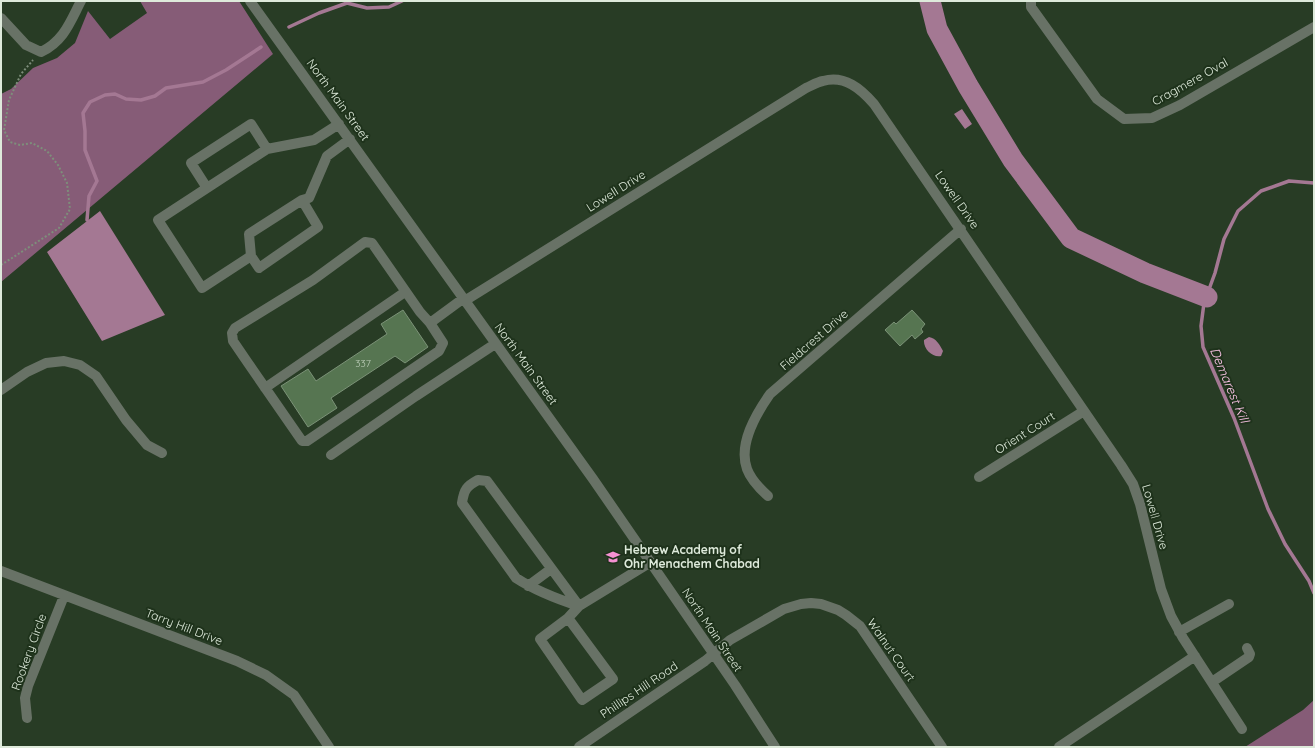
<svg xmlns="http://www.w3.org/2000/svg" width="1315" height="748" viewBox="0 0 1315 748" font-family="Quicksand,sans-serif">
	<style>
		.forest { fill: #865c77 }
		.water { fill: #a47893 }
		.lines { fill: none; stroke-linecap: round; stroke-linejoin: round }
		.stream { stroke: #a47893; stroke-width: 3.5 }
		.river { stroke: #a47893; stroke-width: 21 }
		.building { fill: #567551; stroke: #7b9277 }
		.path { stroke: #7e8e7b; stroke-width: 2; stroke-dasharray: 2 2; stroke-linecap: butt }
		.minor { stroke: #687266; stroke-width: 10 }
		.labels { text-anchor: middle; stroke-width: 4; stroke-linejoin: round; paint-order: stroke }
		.number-label { font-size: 10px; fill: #bccdb8 }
		.street-label { font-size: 12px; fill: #deeadb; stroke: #1e321b }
		.poi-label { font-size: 12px; font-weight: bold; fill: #deeadb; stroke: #1e321b; text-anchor: start }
		.water-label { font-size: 13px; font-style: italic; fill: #fdc5e8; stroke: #1e321b }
	</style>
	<rect width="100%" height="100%" fill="#283c25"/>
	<path class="forest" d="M140 1H239L273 54 1 282V94L11 89 33 68 57 58 75 43 88 11 110 39 147 13Z
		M1314 700V747H1245L1303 710Z"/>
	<path class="water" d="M962 109 972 124 965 129 954 114Z
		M100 211 165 315 102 341 47 252Z
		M929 337C936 338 940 345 943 351L941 356C933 358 923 349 924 340Z"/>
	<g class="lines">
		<path class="stream" d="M289 27 319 13 347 3 367 8 389 7 402 1
			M1314 183 1289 181 1261 191 1238 211 1224 239 1215 273 1204 303 1201 326 1203 347 1234 418 1268 509 1285 544 1309 581 1314 593
			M87 220 89 196 97 181 85 150V131L83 113 90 102 105 95 115 94 126 99 141 100 155 96 166 88 203 82 226 70 261 47"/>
		<path class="river" d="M930 1 937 29 968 86 1013 160 1071 238 1145 273 1207 297"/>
	</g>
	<path class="building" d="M403 310 428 347 405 363 395 356 331 398 337 408 308 427 281 386 308 369 316 381 387 334 381 324Z
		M912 310 925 324 921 329 923 332 915 339 912 335 900 346 885 330 894 322 896 324Z"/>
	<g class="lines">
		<path class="path" d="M1 265 59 228 70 209 67 183 58 165 47 151 32 143 20 145 10 142 4 130 9 100 21 74 33 60"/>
		<path class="minor" d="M250 1 593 479 735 685 775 747
			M1031 1V7L1097 99 1124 119 1152 118 1180 105 1314 27
			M1 18 26 45 41 52C64 41 70 22 81 1
			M339 124 314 140 267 149 251 124 191 163 207 188 158 220 202 288 251 256 249 234 302 200 309 198 327 156 350 139
			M207 188 267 149
			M251 256 259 268 318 227 302 200
			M466 300 806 88C811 86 817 82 823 81 845 75 861 89 874 104L1121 465 1133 484 1140 504 1161 589 1171 616 1183 638 1242 729
			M430 323 443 343 439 351 307 441H302L248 363 233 341 232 333 235 328 313 280 365 242 372 243 420 312 430 323 464 298
			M265 388 405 292
			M1 390 27 372 46 363 64 361 80 365 96 376 126 420 147 445 162 453
			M331 455 416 396 495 344
			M979 477 1084 411
			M478 480 487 481 579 606C557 599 536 591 516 578L462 503C464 489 467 486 478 480Z
			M768 496C759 488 751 480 747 469 738 444 756 414 770 394L961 229
			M1 571 237 661 266 675 294 695 329 747
			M528 586 551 569
			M568 618 540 639 582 700 613 679 568 618 579 606 651 562
			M1179 632 1229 604
			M1212 682 1249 657 1250 654 1247 648
			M27 718 25 698 28 686 64 596
			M579 747 705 661 730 640 784 609 801 604 811 603 821 604 838 610 846 615 860 626 942 747
			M1059 747 1195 656"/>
	</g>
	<defs>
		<symbol id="school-bare" viewBox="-9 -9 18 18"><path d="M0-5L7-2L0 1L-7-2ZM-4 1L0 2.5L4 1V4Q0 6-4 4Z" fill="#f591d2" stroke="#1e321b" stroke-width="2.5" paint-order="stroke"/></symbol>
	</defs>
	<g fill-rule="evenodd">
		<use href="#school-bare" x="603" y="547" width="20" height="20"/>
	</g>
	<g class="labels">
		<g class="number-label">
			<text x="363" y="367">337</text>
		</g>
		<g class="street-label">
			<text transform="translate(1190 82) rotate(-29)" y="4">Cragmere Oval</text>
			<text transform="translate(338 100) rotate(54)" y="4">North Main Street</text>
			<text transform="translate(616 191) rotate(-32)" y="4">Lowell Drive</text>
			<text transform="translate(957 200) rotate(55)" y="4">Lowell Drive</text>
			<text transform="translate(814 340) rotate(-41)" y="4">Fieldcrest Drive</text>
			<text transform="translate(526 364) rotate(54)" y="4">North Main Street</text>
			<text transform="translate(1025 433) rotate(-32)" y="4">Orient Court</text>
			<text transform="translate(1155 517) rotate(74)" y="4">Lowell Drive</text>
			<text transform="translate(184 627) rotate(21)" y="4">Tarry Hill Drive</text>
			<text transform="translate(712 630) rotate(56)" y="4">North Main Street</text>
			<text transform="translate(891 650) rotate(55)" y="4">Walnut Court</text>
			<text transform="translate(29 652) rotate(-70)" y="4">Rookery Circle</text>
			<text transform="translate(639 690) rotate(-34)" y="4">Phillips Hill Road</text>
		</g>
		<g class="poi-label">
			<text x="624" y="554">Hebrew Academy of<tspan x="624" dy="14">Ohr Menachem Chabad</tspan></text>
		</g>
		<g class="water-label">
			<text transform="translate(1230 385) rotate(67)" y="5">Demarest Kill</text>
		</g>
	</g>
	<rect width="1315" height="748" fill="none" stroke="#deeadb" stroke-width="4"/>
</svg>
